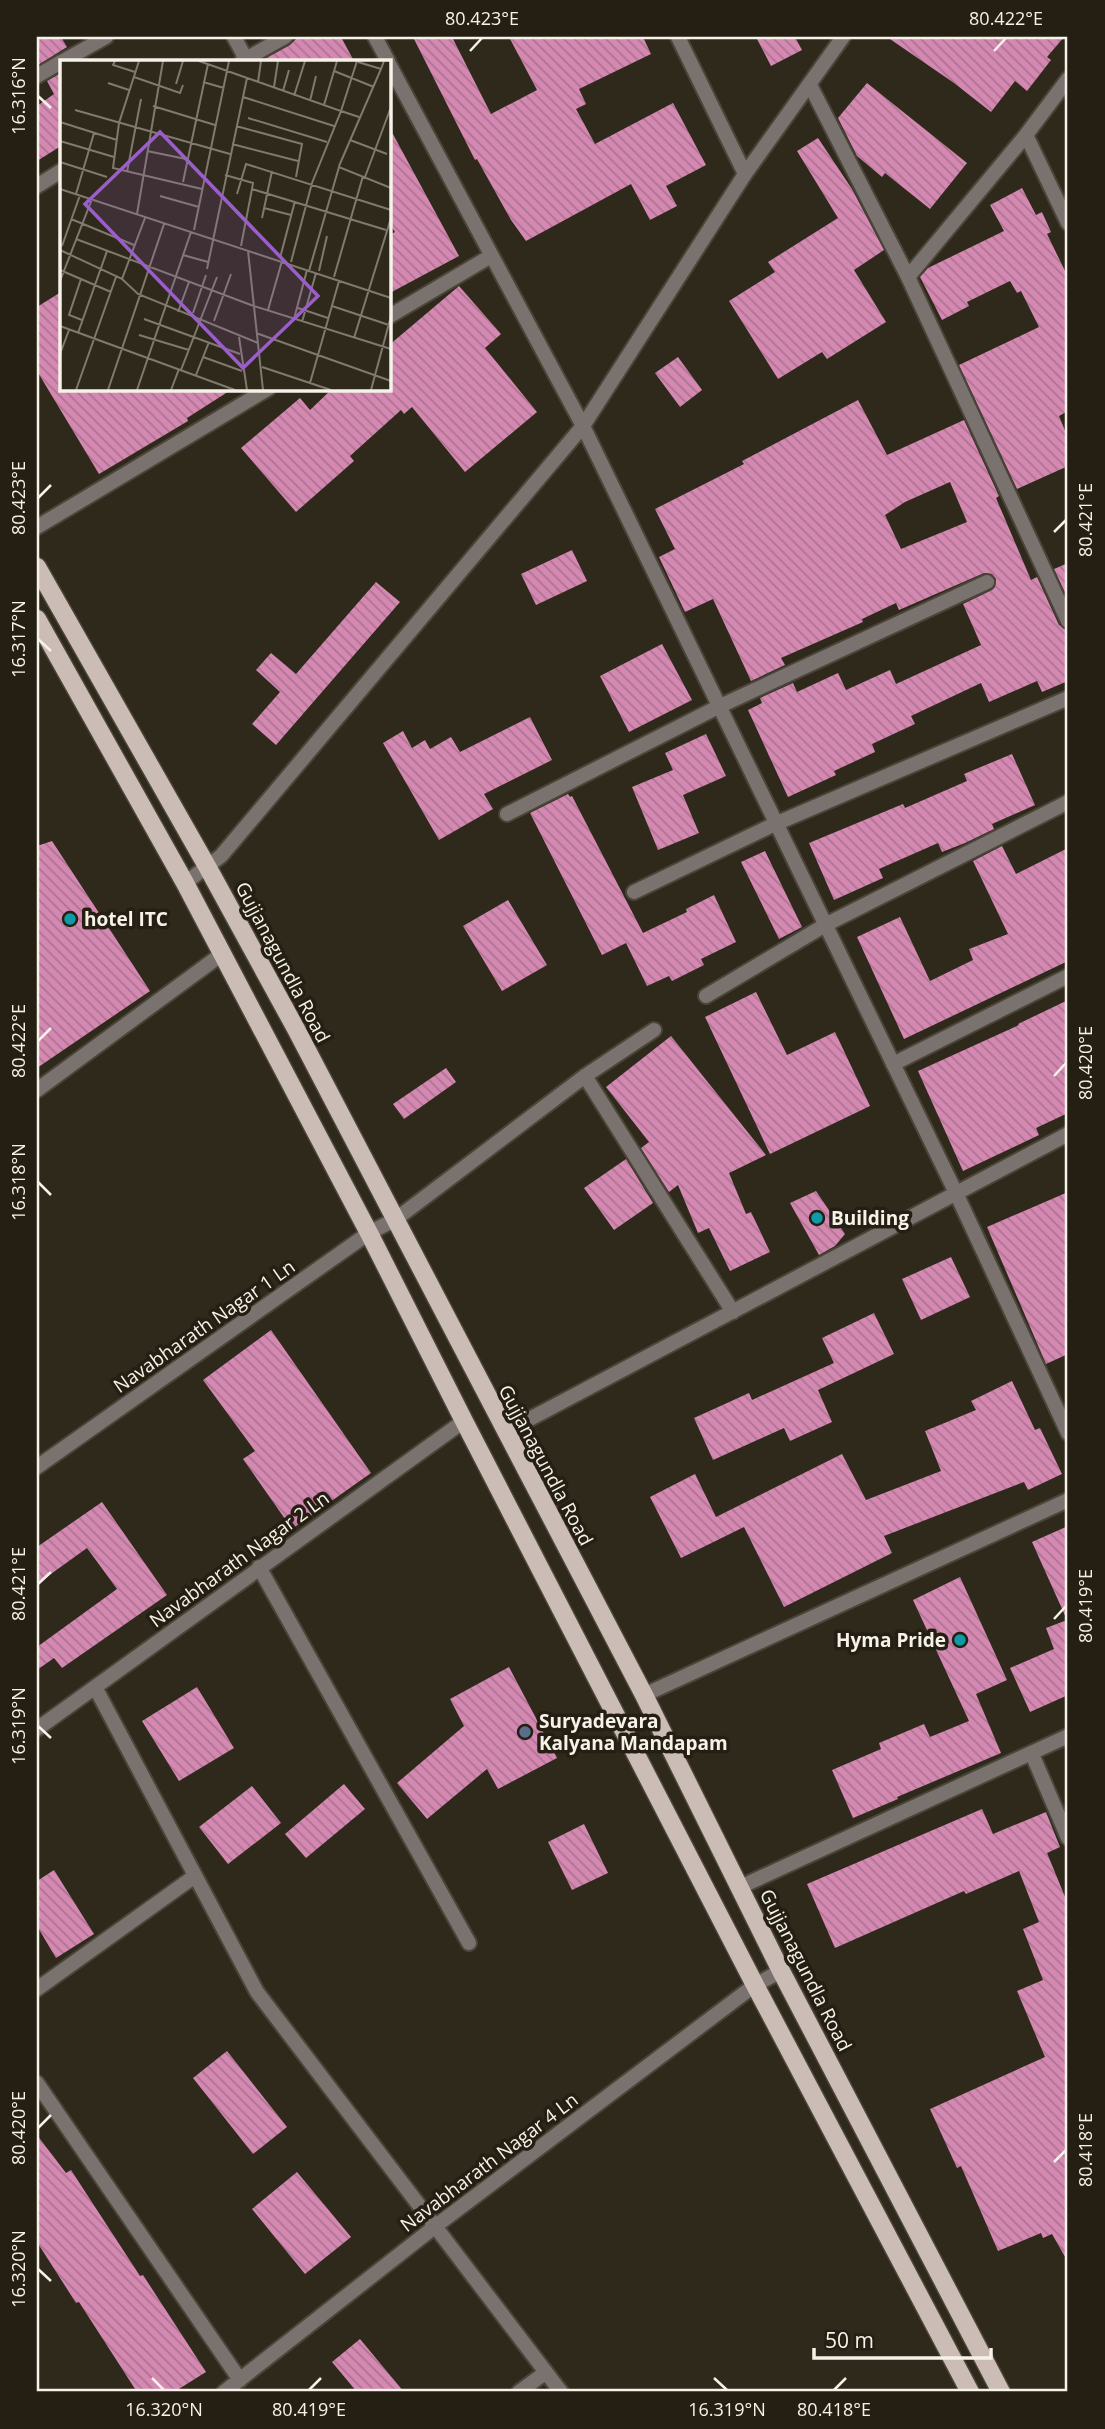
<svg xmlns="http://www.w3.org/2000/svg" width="1105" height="2429" viewBox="0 0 1105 2429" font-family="'Open Sans',sans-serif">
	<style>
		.building { fill: url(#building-back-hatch); fill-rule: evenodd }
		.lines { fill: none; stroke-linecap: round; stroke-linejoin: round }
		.minor-casing { stroke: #4b4539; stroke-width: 18 }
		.tertiary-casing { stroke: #4b4539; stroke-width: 18 }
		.primary-casing { stroke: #4b4539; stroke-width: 21 }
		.minor { stroke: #7a726f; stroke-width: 14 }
		.tertiary { stroke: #7a726f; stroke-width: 14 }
		.primary { stroke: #cbbcb5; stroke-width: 18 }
		.ticks { fill: none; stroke: #f6f2e9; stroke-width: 2.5 }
		.culture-dot { fill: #0f9aa8; stroke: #251f13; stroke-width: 2.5 }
		.service-dot { fill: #5c6f8a; stroke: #251f13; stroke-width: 2.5 }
		.labels { text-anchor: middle; stroke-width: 7; stroke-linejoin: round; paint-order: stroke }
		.poi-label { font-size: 19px; font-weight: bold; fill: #f6f2e9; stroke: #251f13; text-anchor: start }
		.street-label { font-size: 19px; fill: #f6f2e9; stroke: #251f13 }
		.inset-road { fill: none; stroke: #7f796e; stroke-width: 2 }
		.view { fill: #9a5eca; fill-opacity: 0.15; stroke: #9a5eca; stroke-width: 3.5 }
		.inset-edge { fill: none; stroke: #f6f2e9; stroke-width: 3.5 }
		.neatline { fill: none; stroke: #f6f2e9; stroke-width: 2.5 }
		.ticks-label { font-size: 18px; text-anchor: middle; fill: #f6f2e9 }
	</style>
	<defs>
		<pattern id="building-back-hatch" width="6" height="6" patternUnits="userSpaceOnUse" patternTransform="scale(1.75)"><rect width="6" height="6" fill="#d588b1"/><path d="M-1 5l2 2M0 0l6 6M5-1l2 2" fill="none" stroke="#ab7591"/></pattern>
	</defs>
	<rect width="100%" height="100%" fill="#2f291c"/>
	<path class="building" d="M37 37H61L67 47 38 65Z
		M298 37H341L354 61H261L290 45Z
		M413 37H452L491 114 537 90 509 37H643L651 54 579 89 586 104 576 109 595 144 673 103 706 165 666 186 677 206 650 220 631 184 526 241 511 220 477 159 475 160Z
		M756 37H795L802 50 771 66Z
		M887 37H1064L1047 57 1051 60 1027 91 1015 81 991 112 954 83Z
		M61 73V146L37 161V106L54 94 47 81Z
		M867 83 967 163 930 209 885 173 882 177 857 156 838 118Z
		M388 125 459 256 388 294V236L395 232 388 221Z
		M818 138 852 189 884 250 854 270 886 322 827 359 822 352 778 379 729 301 775 272 768 262 838 218 797 151Z
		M1022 188 1036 215 1042 212 1051 232 1047 234 1068 277V411L1059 416 1068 438V466L1017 489 959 365 1039 327 1021 291 1017 293 1010 281 967 302 969 306 942 320 920 277 928 268 1004 231 990 205Z
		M459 286 501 334 485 348 537 412 465 472 412 407 404 414 401 410 350 456 354 461 296 512 241 448 300 398 310 410 333 388H388V346Z
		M61 292V388H234L187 418 188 421 99 474 37 371V307Z
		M678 357 702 390 680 407 655 373Z
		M858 400 887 455 964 420 999 496 996 498 1031 580 1037 577 1059 625 1068 630V681L1042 692 1037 681 989 702 981 683 911 716 915 724 872 744 875 752 834 771 836 775 788 797 748 710 762 703 760 698 793 683 797 692 838 673 846 690 890 670 896 684 981 645 963 604 992 590 995 587 996 579 992 574 984 573 899 610 896 603 862 619 863 622 781 658 785 665 751 681 713 599 685 612 659 557 675 549 655 509 744 464 742 461ZM950 482 967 522 901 549 885 515 905 502Z
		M572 550 587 581 536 605 521 574Z
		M1068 563V599L1054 569Z
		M376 582 400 602 276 745 252 724 280 692 256 670 271 653 296 674Z
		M662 644 692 700 629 732 600 676Z
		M530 717 552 760 484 794 493 809 439 840 383 743 403 731 412 748 425 740 430 749 451 737 460 752Z
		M706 734 726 776 683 795 699 833 658 850 632 787 673 770 665 753Z
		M1012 754 1035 805 992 824 994 829 965 843 942 852 938 843 879 869 883 878 834 900 809 843 903 804 905 808 967 781 964 774Z
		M568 794 570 797 572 796 643 933 687 912 686 909 714 895 736 942 701 959 704 965 672 981 669 976 647 986 626 943 602 955 530 813Z
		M52 841 150 991 37 1068V846Z
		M1002 846 1016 874 1068 848V961L904 1039 857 937 900 917 930 981 973 960 969 949 1008 934 973 861Z
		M765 851 802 927 779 939 741 862Z
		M508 900 547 965 502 991 463 926Z
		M756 992 787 1055 835 1032 870 1106 770 1154 705 1017Z
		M1068 1000V1113L1036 1128 1039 1135 963 1171 918 1071 1019 1025 1018 1024Z
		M671 1036 766 1155 729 1173 746 1214 751 1212 770 1252 730 1271 709 1228 698 1233 678 1185 669 1192 641 1148 649 1142 606 1087Z
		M446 1068 456 1082 404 1119 393 1104Z
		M626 1159 653 1203 614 1230 584 1188Z
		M816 1191 845 1234 835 1246 819 1255 790 1203Z
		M1068 1192V1354L1046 1364 987 1227Z
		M951 1257 970 1297 921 1320 902 1279Z
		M874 1313 894 1354 818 1390 832 1422 790 1441 784 1428 713 1460 694 1418 749 1393 752 1400 834 1363 822 1338Z
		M271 1330 371 1473 292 1529 243 1459 255 1451 203 1380Z
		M1012 1381 1035 1430 1040 1428 1062 1474 1028 1490 1024 1482 884 1536 892 1553 784 1607 744 1527 681 1558 650 1497 695 1474 716 1517 842 1454 866 1500 941 1471 925 1431 976 1410 971 1401Z
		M102 1502 167 1595 62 1668 54 1658 37 1670V1647L117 1589 87 1548 37 1584V1547Z
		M1068 1526V1695L1030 1712 1010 1668 1054 1649 1046 1628 1067 1620 1032 1542Z
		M960 1577 1007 1680 976 1694 1001 1753 897 1797 898 1799 853 1818 832 1770 881 1749 879 1743 924 1724 930 1737 969 1721 913 1600Z
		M509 1667 557 1758 498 1789 487 1769 427 1819 397 1783 464 1726 450 1699Z
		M197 1687 234 1748 179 1781 142 1721Z
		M344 1784 365 1809 306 1858 285 1834Z
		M252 1786 281 1823 228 1864 199 1827Z
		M982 1809 993 1834 1046 1812 1060 1847 1047 1853 1068 1904V2262L1052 2234 1043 2238 1041 2233 998 2251 961 2166 957 2168 930 2109 1045 2057 1017 1991 1043 1980 1023 1929 1039 1922 1019 1871 966 1894 964 1891 835 1948 807 1884Z
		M584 1824 608 1873 572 1890 548 1842Z
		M54 1870 94 1934 56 1958 37 1926V1881Z
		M227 2051 287 2127 253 2154 193 2078Z
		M37 2135 66 2173 71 2170 140 2276 143 2275 206 2372 174 2392H137L79 2302 76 2303 37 2242Z
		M297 2172 351 2237 305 2274 252 2209Z
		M360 2339 404 2392H357L332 2362Z"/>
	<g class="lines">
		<defs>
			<path id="minor" d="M234 37 246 59
				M375 37 388 61
				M678 37 745 174
				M63 61 106 37
				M242 61 285 37
				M388 62 583 426 956 1193 1068 1433
				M37 76 61 62
				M810 85 908 277 1068 621
				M1026 135 1068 223
				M37 186 61 171
				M908 277 1026 135 1068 79
				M388 317 491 256
				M37 527 269 388
				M507 814 718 707 987 582
				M634 892 775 824 1068 698
				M706 996 827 924 1068 802
				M893 1064 1068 976
				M585 1076 733 1312
				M37 1090 222 954
				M505 1432 1068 1134
				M37 1467 369 1233 396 1219 585 1076 654 1030
				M259 1567 469 1943
				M95 1687 257 1992 561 2392
				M644 1695 1068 1500
				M37 1729 464 1421
				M1032 1754 1068 1838
				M740 1887 1068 1736
				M37 1989 195 1876
				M37 2083 240 2380
				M224 2392 437 2225 755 1985 781 1971
				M519 2392 546 2372"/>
			<path id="tertiary" d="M185 883 221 856 583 426 745 174 843 37"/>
			<path id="primary" d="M37 567 208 868 296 1029 644 1695 781 1971 1001 2392
				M37 619 185 883 369 1233 464 1421 755 1985 970 2392"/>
		</defs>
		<use href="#minor" class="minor-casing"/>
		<use href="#tertiary" class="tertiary-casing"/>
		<use href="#primary" class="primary-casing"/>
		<use href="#minor" class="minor"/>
		<use href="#tertiary" class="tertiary"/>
		<use href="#primary" class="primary"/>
	</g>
	<path class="ticks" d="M470 51 482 38M994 51 1006 38M38 96 51 108M38 498 51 485M1054 532 1066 520M38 639 51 651M38 1041 51 1028M1054 1076 1066 1063M38 1182 51 1195M38 1584 51 1572M1054 1619 1066 1606M38 1726 51 1738M38 2128 51 2115M1054 2162 1066 2150M38 2269 51 2281M152 2378 164 2390M714 2378 727 2390M309 2390 321 2378M834 2390 846 2378"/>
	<g class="culture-dot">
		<circle cx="70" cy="919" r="7"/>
		<circle cx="817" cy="1218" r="7"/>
		<circle cx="960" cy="1640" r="7"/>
	</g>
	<circle class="service-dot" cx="525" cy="1732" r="7"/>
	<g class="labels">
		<g class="poi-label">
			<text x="84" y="926">hotel ITC</text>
			<text x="831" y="1225">Building</text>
			<text x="946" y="1647" text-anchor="end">Hyma Pride</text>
			<text x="539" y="1728">Suryadevara<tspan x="539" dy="22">Kalyana Mandapam</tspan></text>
		</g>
		<g class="street-label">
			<text transform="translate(283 962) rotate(62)" y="7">Gujjanagundla Road</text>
			<text transform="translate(204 1326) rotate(-35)" y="7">Navabharath Nagar 1 Ln</text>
			<text transform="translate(546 1465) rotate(62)" y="7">Gujjanagundla Road</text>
			<text transform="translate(239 1559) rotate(-36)" y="7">Navabharath Nagar 2 Ln</text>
			<text transform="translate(806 1970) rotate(63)" y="7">Gujjanagundla Road</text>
			<text transform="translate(489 2162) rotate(-37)" y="7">Navabharath Nagar 4 Ln</text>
		</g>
	</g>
	<g transform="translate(60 60)">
		<rect width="331" height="331" fill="#2f291c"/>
		<path class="inset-road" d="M55 1 53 5 75 12M79 1 59 63 53 108 142 129M139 1 281 51 252 123 231 202M297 1 281 51 299 57M298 2 321 9 324 1M274 11 314 27M74 17 120 33 123 25M143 22 164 28M198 22 201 1M48 23 69 30M116 24 123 1M214 27 218 1M223 31 229 10M234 36 245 1M183 37 274 66M250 41 256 16M264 45 277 1M93 46 155 65M15 50 170 94M188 58 267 82M0 62 57 80M176 66 242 84 236 117M290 80 327 94M0 81 54 97M172 84 238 101M87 91 126 99M0 102 47 117M279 106 321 9M67 112 81 39M165 115 193 123 192 129 326 170M305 117 331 47M123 122 148 4M0 129 331 238M16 134 34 73M177 134 186 104 331 150M100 136 139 147M204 148 231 155M77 154 103 1M202 158 212 111M11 159 74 185M134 170 169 1M16 179 191 245 331 289M2 186 20 135M181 186 192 129M0 190 62 219 85 158M188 191 203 330M123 195 148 202M220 198 235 141M147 209 187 18M0 210 51 232M249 211 279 107 331 128M259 211 267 176M274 217 303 116M21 219 9 255 22 260M62 219 78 234 198 283M0 221 32 139M272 246 329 265M238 248 268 258M208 250 222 201M118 252 129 222M133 253 146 215M84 259 180 294M234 259 247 210M154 261 171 214M242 262 256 213M0 266 175 330M18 273 47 191M196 273 331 321M79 275 129 290M179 277 187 330M294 278 331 158M0 294 9 270M143 297 182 311M202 307 271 330M121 310 157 217M136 315 149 282M250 323 279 221M16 330 56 217M48 330 104 164M77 330 131 172M111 330 119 309M311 330 331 256"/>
		<path class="view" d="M100 72 258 236 183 308 25 144Z"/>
		<rect width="331" height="331" class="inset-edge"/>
	</g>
	<rect width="1105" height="2429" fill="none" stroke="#251f13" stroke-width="77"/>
	<path d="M814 2348v10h177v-10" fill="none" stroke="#f6f2e9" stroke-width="3.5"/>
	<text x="825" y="2348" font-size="21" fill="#f6f2e9" stroke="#251f13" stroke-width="5" paint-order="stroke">50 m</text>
	<rect x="38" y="38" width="1028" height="2352" class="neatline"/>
	<g class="ticks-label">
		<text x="482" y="25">80.423°E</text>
		<text x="1006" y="25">80.422°E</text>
		<text transform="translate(19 96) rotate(-90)" y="6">16.316°N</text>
		<text transform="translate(19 498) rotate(-90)" y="6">80.423°E</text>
		<text transform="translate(1086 520) rotate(-90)" y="6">80.421°E</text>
		<text transform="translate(19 639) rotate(-90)" y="6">16.317°N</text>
		<text transform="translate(19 1041) rotate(-90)" y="6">80.422°E</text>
		<text transform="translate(1086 1063) rotate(-90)" y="6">80.420°E</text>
		<text transform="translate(19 1182) rotate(-90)" y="6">16.318°N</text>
		<text transform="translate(19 1584) rotate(-90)" y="6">80.421°E</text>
		<text transform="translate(1086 1606) rotate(-90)" y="6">80.419°E</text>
		<text transform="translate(19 1726) rotate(-90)" y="6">16.319°N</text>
		<text transform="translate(19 2128) rotate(-90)" y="6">80.420°E</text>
		<text transform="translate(1086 2150) rotate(-90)" y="6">80.418°E</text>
		<text transform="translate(19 2269) rotate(-90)" y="6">16.320°N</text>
		<text x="164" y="2416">16.320°N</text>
		<text x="309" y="2416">80.419°E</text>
		<text x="727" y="2416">16.319°N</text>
		<text x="834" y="2416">80.418°E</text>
	</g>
</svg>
